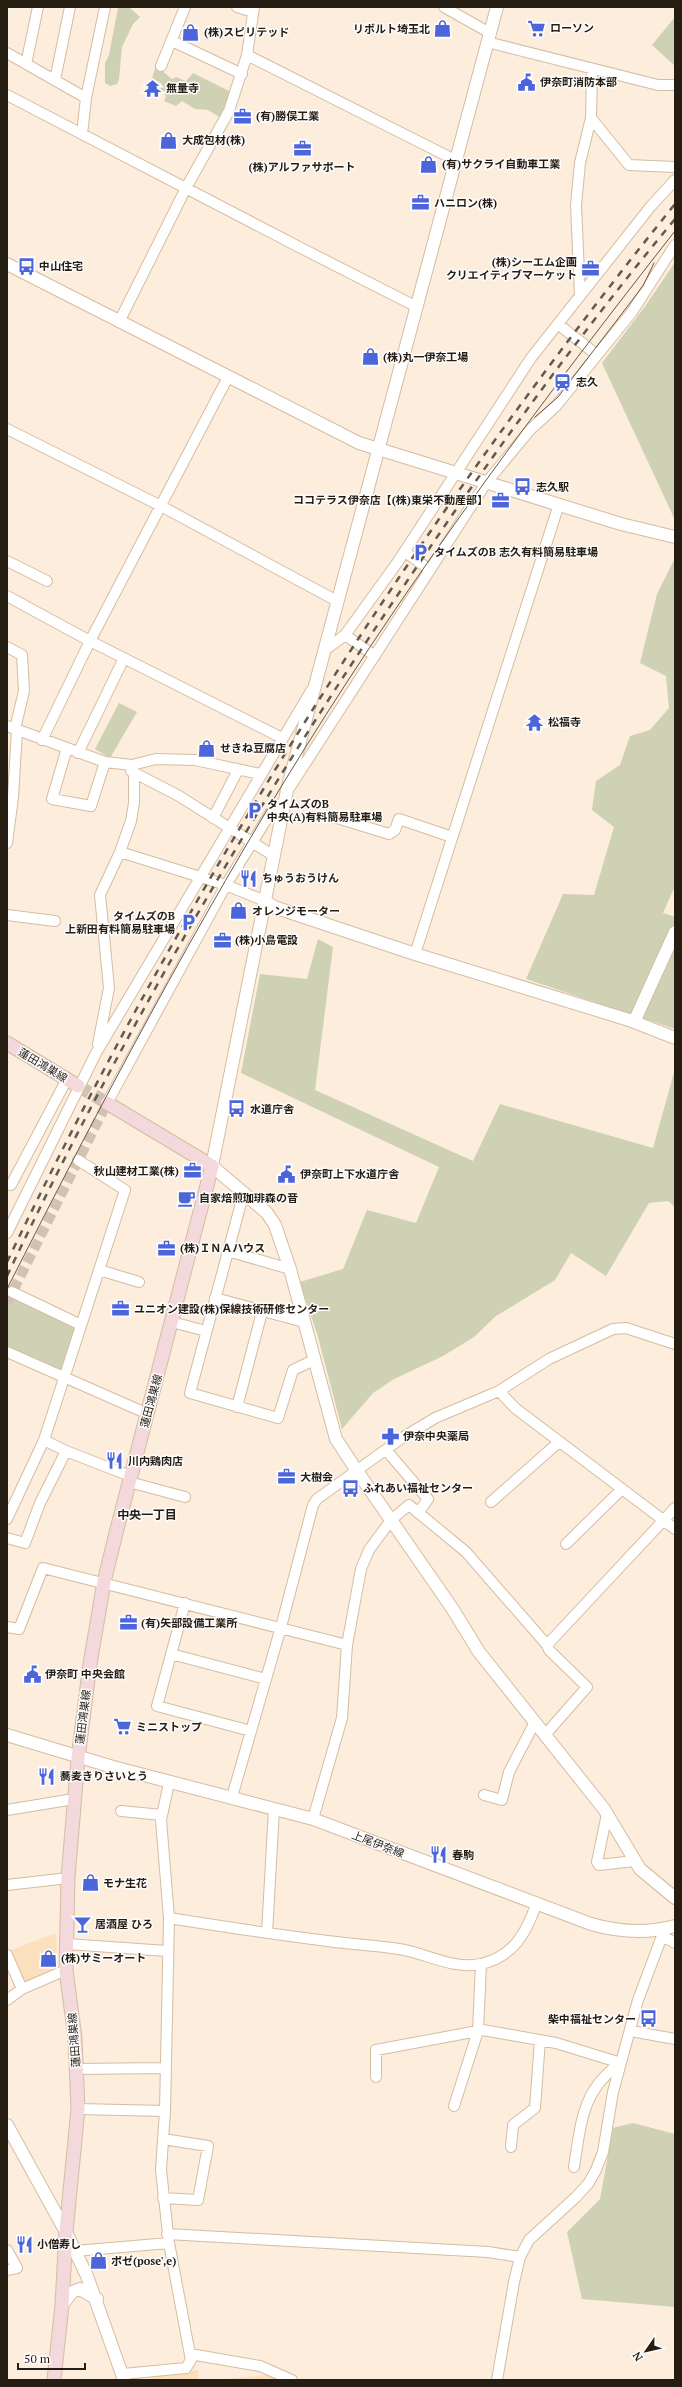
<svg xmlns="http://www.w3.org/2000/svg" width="682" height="2387" viewBox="0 0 682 2387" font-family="'PT Serif','Noto Sans JP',serif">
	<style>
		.built { fill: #fcdfbc }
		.green { fill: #ced1b4 }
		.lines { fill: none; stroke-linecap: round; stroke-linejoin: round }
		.minor-tunnel { stroke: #d1c3b4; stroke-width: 10; stroke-dasharray: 10 5; stroke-linecap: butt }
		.secondary-tunnel { stroke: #d1c3b4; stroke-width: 13; stroke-dasharray: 13 6; stroke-linecap: butt }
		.minor-casing { stroke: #d5bda1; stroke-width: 12 }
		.tertiary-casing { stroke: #d5bda1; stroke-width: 14 }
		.secondary-casing { stroke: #d5bda1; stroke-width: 15 }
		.minor { stroke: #fff; stroke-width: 10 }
		.tertiary { stroke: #fff; stroke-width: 12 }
		.secondary { stroke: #f3d8dc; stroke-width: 13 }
		.tram { stroke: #64594c; stroke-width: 1 }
		.rail { stroke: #64594c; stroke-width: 2.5; stroke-dasharray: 7 7; stroke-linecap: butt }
		.labels { text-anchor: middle; stroke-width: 3; stroke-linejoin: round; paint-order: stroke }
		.poi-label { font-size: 11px; font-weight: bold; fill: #261d12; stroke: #fdfdfd; text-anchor: start }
		.street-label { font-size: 11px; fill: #261d12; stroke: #fdfdfd }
		.neighbourhood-label { font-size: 12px; font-weight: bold; fill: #261d12; stroke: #fdfdfd }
	</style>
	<rect width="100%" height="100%" fill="#fceddc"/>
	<path class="built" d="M56 1933 58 1970 23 1983 9 1951Z
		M198 2370 199 2380H151V2377Z
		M274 2374 287 2380H218Z"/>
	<path class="green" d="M129 7 140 17 133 24 122 47 119 79 117 84 110 86 105 83V63L109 55 118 8Z
		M675 17V66L652 45Z
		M156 66 172 79 176 77 186 81 193 73 231 92 221 118 208 110 195 109 182 101 176 106 164 101 166 96 160 90 162 84 152 78Z
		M675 262V520L602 363 646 305Z
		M675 558V886L663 913 675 917V1029L526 979 563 894 594 895 614 827 592 810 596 781 620 765 630 736 650 730 669 708 666 676 640 663 657 594Z
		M119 703 137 712 110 758 95 749Z
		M318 939 333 947 315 1090 473 1161 500 1104 653 1148 675 1069V1207L668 1201 649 1203 606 1276 571 1253 555 1280 496 1316 474 1337 443 1356 394 1379 373 1393 342 1429 318 1337 300 1282 343 1269 367 1210 416 1223 439 1167 241 1073 260 974 307 979Z
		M11 1297 77 1327 61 1371 7 1348V1307Z
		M633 2123 675 2134V2307L582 2299 567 2232 600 2199 613 2128Z"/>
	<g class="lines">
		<path class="minor-tunnel" d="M7 1303 107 1103"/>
		<path class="secondary-tunnel" d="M78 1086 107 1103"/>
		<defs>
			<path id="minor" d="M237 7 253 12
				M444 7 490 33
				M172 41 242 74
				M487 42 658 85H675
				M7 53 86 98
				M247 55 457 161
				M26 64 38 7
				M161 66 185 7
				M592 70 591 118 629 165 675 167
				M55 80 70 7
				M7 95 299 247 417 307
				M82 134 86 98 105 7
				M580 296 576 205 580 163 591 118
				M119 322 186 188 229 111 247 55 254 7
				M558 324 597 355
				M7 429 161 506 337 601
				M405 552 430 570
				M7 561 47 581
				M7 596 90 641 282 738
				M345 635 375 656
				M7 647 22 655 24 691 15 729
				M325 650 345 635 397 563 531 358 651 206 675 180
				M7 726 105 762 132 765 156 759 195 760 260 774
				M42 740 90 641 228 377
				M67 748 52 799 91 806 105 762
				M78 753 124 658
				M131 771 179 796 274 856
				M290 787 486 483 530 430 556 406 632 312 675 245
				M213 818 238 770
				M337 818 389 834 395 830 399 819 452 837
				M7 843 13 797 17 730
				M120 852 226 885 265 901
				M7 915 55 921
				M415 954 559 504
				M98 1044 109 988 100 895 120 852 131 821 134 803V773L132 765
				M107 1103 226 885 271 812 286 799
				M11 1185 67 1079
				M244 1192 190 1393 278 1418 293 1370 314 1360
				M7 1233 96 1053 311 691
				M228 1251 290 1269
				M99 1270 139 1282
				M12 1292 81 1325
				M215 1298 304 1322
				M172 1322 206 1331
				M7 1352 148 1414
				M499 1391 515 1408 675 1529
				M237 1407 262 1312
				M44 1440 66 1451 130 1476
				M386 1450 428 1499 418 1513
				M129 1482 185 1497
				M491 1502 559 1442
				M7 1519 44 1440 125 1190 78 1160
				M7 1538 25 1543 40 1503 66 1451
				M566 1544 622 1489
				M185 1603 157 1706 251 1731
				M7 1627 19 1629 43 1568 347 1645
				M171 1654 266 1679
				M545 1735 587 1687 549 1650 547 1645 675 1508
				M484 1795 502 1800 509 1772 535 1722
				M232 1797 281 1627 313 1505 317 1499 402 1438 435 1418 499 1391 549 1359 613 1329 626 1328 675 1344
				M7 1810 74 1799
				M121 1811 162 1815
				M607 1814 597 1862 599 1865 634 1861
				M313 1819 342 1718 347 1645 361 1569 369 1550 391 1520 409 1505 466 1552 547 1645
				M7 1885 68 1878
				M169 1918C220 1926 270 1934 320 1940 346 1944 373 1945 399 1949 426 1953 453 1970 481 1964 514 1956 526 1933 536 1905
				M267 1933 274 1809
				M662 1936 675 1943
				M67 1944 167 1951
				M7 1955 22 1989
				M7 2000 22 1989 66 1970
				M631 2031 675 2039
				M76 2069 165 2068
				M376 2077V2050L483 2030 556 2043 621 2063
				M454 2106 478 2031 481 1964
				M78 2109 165 2111
				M163 2139 208 2146 198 2200 163 2198
				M511 2147 513 2125 535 2108 540 2040
				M574 2167C581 2123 582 2089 621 2063
				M167 2234 488 2252 520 2257
				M7 2250 17 2268 7 2270
				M75 2251 169 2243
				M190 2354 260 2366 292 2380
				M123 2374 186 2368 191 2360 169 2243 161 2170 165 2111 169 1918 161 1820 169 1783
				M497 2380 514 2282 520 2257 529 2240 576 2197 588 2184 596 2170 603 2152 613 2092 638 2000 662 1936 661 1930"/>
			<path id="tertiary" d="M497 7 287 790 212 1166 267 1213 275 1225 290 1269 336 1439 357 1471 452 1608 479 1652 604 1809 640 1869 675 1898
				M7 264 359 443 621 524 675 537
				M265 901 274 907 415 954 629 1020 675 1038
				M634 1022 675 932
				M7 1735 113 1767 313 1819 591 1924C619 1932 647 1934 675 1926
				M7 2125 66 2232 87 2276 124 2380
				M62 2305 72 2292 80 2289 97 2299"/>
			<path id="secondary" d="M7 1043 78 1086
				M54 2380 62 2305 66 2232 78 2109 75 2038 66 1970 68 1878 78 1758 90 1664 104 1582 117 1529 212 1166 107 1103"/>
		</defs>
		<use href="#minor" class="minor-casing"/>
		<use href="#tertiary" class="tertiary-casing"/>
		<use href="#secondary" class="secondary-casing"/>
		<use href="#minor" class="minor"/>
		<use href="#tertiary" class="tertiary"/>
		<use href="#secondary" class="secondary"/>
		<path class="tram" d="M535 417 558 397 643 286 654 263
			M7 1289C100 1105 196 923 305 748 417 568 544 398 675 231"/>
		<path class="rail" d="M7 1262C188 884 412 530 675 204
			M7 1276C124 1029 262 793 416 568 497 448 582 331 675 219"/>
	</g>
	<defs>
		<symbol id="supermarket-bare" viewBox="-9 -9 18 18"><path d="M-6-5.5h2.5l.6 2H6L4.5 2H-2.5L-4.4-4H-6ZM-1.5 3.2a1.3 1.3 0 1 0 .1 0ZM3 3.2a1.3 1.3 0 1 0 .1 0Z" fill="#4d65da" stroke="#fdfdfd" stroke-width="2.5" paint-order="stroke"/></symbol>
		<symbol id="shop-bare" viewBox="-9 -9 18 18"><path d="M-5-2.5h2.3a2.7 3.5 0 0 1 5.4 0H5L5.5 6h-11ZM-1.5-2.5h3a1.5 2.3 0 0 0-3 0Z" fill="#4d65da" stroke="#fdfdfd" stroke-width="2.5" paint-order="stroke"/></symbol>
		<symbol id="civic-bare" viewBox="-9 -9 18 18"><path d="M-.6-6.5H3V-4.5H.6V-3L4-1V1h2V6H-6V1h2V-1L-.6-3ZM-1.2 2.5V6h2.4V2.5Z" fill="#4d65da" stroke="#fdfdfd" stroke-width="2.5" paint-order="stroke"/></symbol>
		<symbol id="temple-bare" viewBox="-9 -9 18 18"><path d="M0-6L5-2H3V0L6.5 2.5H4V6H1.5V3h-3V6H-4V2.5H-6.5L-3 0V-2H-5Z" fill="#4d65da" stroke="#fdfdfd" stroke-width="2.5" paint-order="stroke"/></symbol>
		<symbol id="office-bare" viewBox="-9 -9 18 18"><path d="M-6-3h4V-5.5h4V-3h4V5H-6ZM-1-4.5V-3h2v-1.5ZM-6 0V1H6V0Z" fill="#4d65da" stroke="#fdfdfd" stroke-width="2.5" paint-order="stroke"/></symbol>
		<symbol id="bus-bare" viewBox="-9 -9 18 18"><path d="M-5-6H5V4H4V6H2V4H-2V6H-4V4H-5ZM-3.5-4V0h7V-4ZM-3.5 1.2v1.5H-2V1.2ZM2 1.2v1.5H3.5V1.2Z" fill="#4d65da" stroke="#fdfdfd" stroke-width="2.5" paint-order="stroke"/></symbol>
		<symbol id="station-bare" viewBox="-9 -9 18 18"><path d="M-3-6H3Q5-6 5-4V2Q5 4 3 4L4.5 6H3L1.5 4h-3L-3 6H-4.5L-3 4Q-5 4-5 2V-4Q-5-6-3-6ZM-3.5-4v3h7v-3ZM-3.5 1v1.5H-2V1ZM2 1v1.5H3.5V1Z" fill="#4d65da" stroke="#fdfdfd" stroke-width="2.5" paint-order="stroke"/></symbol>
		<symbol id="parking-bare" viewBox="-9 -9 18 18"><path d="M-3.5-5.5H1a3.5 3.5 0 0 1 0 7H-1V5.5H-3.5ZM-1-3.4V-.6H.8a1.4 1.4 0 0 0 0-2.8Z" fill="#4d65da" stroke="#fdfdfd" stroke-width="2.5" paint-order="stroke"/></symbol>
		<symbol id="restaurant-bare" viewBox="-9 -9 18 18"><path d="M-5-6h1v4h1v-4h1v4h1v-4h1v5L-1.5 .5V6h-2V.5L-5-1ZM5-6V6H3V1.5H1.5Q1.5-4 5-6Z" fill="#4d65da" stroke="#fdfdfd" stroke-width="2.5" paint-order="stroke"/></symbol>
		<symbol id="cafe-bare" viewBox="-9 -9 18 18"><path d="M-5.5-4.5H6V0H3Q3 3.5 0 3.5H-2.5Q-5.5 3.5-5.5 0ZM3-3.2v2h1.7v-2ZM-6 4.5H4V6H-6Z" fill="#4d65da" stroke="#fdfdfd" stroke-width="2.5" paint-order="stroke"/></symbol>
		<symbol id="pharmacy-bare" viewBox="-9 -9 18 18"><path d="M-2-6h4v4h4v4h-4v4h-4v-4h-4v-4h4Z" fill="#4d65da" stroke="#fdfdfd" stroke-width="2.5" paint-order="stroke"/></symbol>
		<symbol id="bar-bare" viewBox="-9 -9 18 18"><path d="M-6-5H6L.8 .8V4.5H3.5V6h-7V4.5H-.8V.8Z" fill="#4d65da" stroke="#fdfdfd" stroke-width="2.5" paint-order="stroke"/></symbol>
	</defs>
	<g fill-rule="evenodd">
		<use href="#supermarket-bare" x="524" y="16" width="25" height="25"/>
		<use href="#shop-bare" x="430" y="16" width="25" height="25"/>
		<use href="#shop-bare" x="178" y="20" width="25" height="25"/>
		<use href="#civic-bare" x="514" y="70" width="25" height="25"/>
		<use href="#temple-bare" x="140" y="76" width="25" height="25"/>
		<use href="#office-bare" x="230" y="104" width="25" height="25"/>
		<use href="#shop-bare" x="156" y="128" width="25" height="25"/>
		<use href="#office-bare" x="290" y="136" width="25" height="25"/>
		<use href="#shop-bare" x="416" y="152" width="25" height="25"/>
		<use href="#office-bare" x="408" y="190" width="25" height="25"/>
		<use href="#bus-bare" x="14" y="254" width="25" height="25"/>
		<use href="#office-bare" x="578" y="256" width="25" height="25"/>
		<use href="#shop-bare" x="358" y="344" width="25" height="25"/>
		<use href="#station-bare" x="550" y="370" width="25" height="25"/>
		<use href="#bus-bare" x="510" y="474" width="25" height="25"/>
		<use href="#office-bare" x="488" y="488" width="25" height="25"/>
		<use href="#parking-bare" x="408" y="540" width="25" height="25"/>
		<use href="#temple-bare" x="522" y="710" width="25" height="25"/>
		<use href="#shop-bare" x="194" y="736" width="25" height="25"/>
		<use href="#parking-bare" x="242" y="798" width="25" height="25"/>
		<use href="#restaurant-bare" x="236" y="866" width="25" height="25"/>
		<use href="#shop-bare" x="226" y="898" width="25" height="25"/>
		<use href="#parking-bare" x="176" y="910" width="25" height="25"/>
		<use href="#office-bare" x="210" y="928" width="25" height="25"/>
		<use href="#bus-bare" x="224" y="1096" width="25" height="25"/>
		<use href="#office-bare" x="180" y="1158" width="25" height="25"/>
		<use href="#civic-bare" x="274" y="1162" width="25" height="25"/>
		<use href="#cafe-bare" x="174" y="1186" width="25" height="25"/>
		<use href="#office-bare" x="154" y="1236" width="25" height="25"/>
		<use href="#office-bare" x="108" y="1296" width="25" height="25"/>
		<use href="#pharmacy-bare" x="378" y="1424" width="25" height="25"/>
		<use href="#restaurant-bare" x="102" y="1448" width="25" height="25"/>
		<use href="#office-bare" x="274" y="1464" width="25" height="25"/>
		<use href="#bus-bare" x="338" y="1476" width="25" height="25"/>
		<use href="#office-bare" x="116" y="1610" width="25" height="25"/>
		<use href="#civic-bare" x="20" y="1662" width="25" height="25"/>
		<use href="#supermarket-bare" x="110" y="1714" width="25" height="25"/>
		<use href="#restaurant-bare" x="34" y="1764" width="25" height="25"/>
		<use href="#restaurant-bare" x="426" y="1842" width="25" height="25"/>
		<use href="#shop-bare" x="78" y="1870" width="25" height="25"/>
		<use href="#bar-bare" x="70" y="1912" width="25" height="25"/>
		<use href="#shop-bare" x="36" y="1946" width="25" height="25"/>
		<use href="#bus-bare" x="636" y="2006" width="25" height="25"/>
		<use href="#restaurant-bare" x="12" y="2232" width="25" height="25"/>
		<use href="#shop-bare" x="86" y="2248" width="25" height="25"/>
	</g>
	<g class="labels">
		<g class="poi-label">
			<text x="550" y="32">ローソン</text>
			<text x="430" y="33" text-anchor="end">リボルト埼玉北</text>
			<text x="204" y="36">(株)スピリテッド</text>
			<text x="540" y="86">伊奈町消防本部</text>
			<text x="166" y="92">無量寺</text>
			<text x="256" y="120">(有)勝俣工業</text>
			<text x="182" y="144">大成包材(株)</text>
			<text x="442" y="168">(有)サクライ自動車工業</text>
			<text x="302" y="171" text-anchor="middle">(株)アルファサポート</text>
			<text x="434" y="207">ハニロン(株)</text>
			<text x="577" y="266" text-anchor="end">(株)シーエム企画<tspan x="577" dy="13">クリエイティブマーケット</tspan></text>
			<text x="39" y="270">中山住宅</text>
			<text x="383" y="361">(株)丸一伊奈工場</text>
			<text x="576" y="386">志久</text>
			<text x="536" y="491">志久駅</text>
			<text x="488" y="504" text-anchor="end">ココテラス伊奈店【(株)東栄不動産部】</text>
			<text x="434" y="556">タイムズのB 志久有料簡易駐車場</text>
			<text x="548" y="726">松福寺</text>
			<text x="220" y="752">せきね豆腐店</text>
			<text x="267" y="808">タイムズのB<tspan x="267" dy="13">中央(A)有料簡易駐車場</tspan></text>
			<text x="262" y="882">ちゅうおうけん</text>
			<text x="252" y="915">オレンジモーター</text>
			<text x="175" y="920" text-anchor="end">タイムズのB<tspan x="175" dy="13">上新田有料簡易駐車場</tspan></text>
			<text x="235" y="944">(株)小島電設</text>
			<text x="250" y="1113">水道庁舎</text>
			<text x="179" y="1175" text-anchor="end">秋山建材工業(株)</text>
			<text x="300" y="1178">伊奈町上下水道庁舎</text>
			<text x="199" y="1202">自家焙煎珈琲森の音</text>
			<text x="180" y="1252">(株)ＩＮＡハウス</text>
			<text x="134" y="1313">ユニオン建設(株)保線技術研修センター</text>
			<text x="403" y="1440">伊奈中央薬局</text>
			<text x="128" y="1465">川内鶏肉店</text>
			<text x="300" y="1481">大樹会</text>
			<text x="363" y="1492">ふれあい福祉センター</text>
			<text x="141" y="1627">(有)矢部設備工業所</text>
			<text x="45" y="1678">伊奈町 中央会館</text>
			<text x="136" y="1731">ミニストップ</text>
			<text x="60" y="1780">蕎麦きりさいとう</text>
			<text x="452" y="1859">春駒</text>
			<text x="103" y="1887">モナ生花</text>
			<text x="95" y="1928">居酒屋 ひろ</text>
			<text x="61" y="1962">(株)サミーオート</text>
			<text x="636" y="2023" text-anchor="end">柴中福祉センター</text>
			<text x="37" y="2248">小僧寿し</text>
			<text x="111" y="2265">ポゼ(pose',e)</text>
		</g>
		<g class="street-label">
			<text transform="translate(43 1065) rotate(31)" y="4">蓮田鴻巣線</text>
			<text transform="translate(151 1401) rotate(-75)" y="4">蓮田鴻巣線</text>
			<text transform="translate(83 1717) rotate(-83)" y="4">蓮田鴻巣線</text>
			<text transform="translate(378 1844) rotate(21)" y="4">上尾伊奈線</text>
			<text transform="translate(74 2040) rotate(-94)" y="4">蓮田鴻巣線</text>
		</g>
		<g class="neighbourhood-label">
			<text x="147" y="1519">中央一丁目</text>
		</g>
	</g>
	<rect width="682" height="2387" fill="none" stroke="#261d12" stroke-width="16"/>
	<g transform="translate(646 2351) rotate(236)" stroke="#fdfdfd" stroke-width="3" paint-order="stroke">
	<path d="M0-3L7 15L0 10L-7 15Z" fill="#261d12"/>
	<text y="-6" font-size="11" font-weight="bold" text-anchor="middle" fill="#261d12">N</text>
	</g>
	<path d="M18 2363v6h67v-6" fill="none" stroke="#261d12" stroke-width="2"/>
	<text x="24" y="2363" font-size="12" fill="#261d12" stroke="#fdfdfd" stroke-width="3" paint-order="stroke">50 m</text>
</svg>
